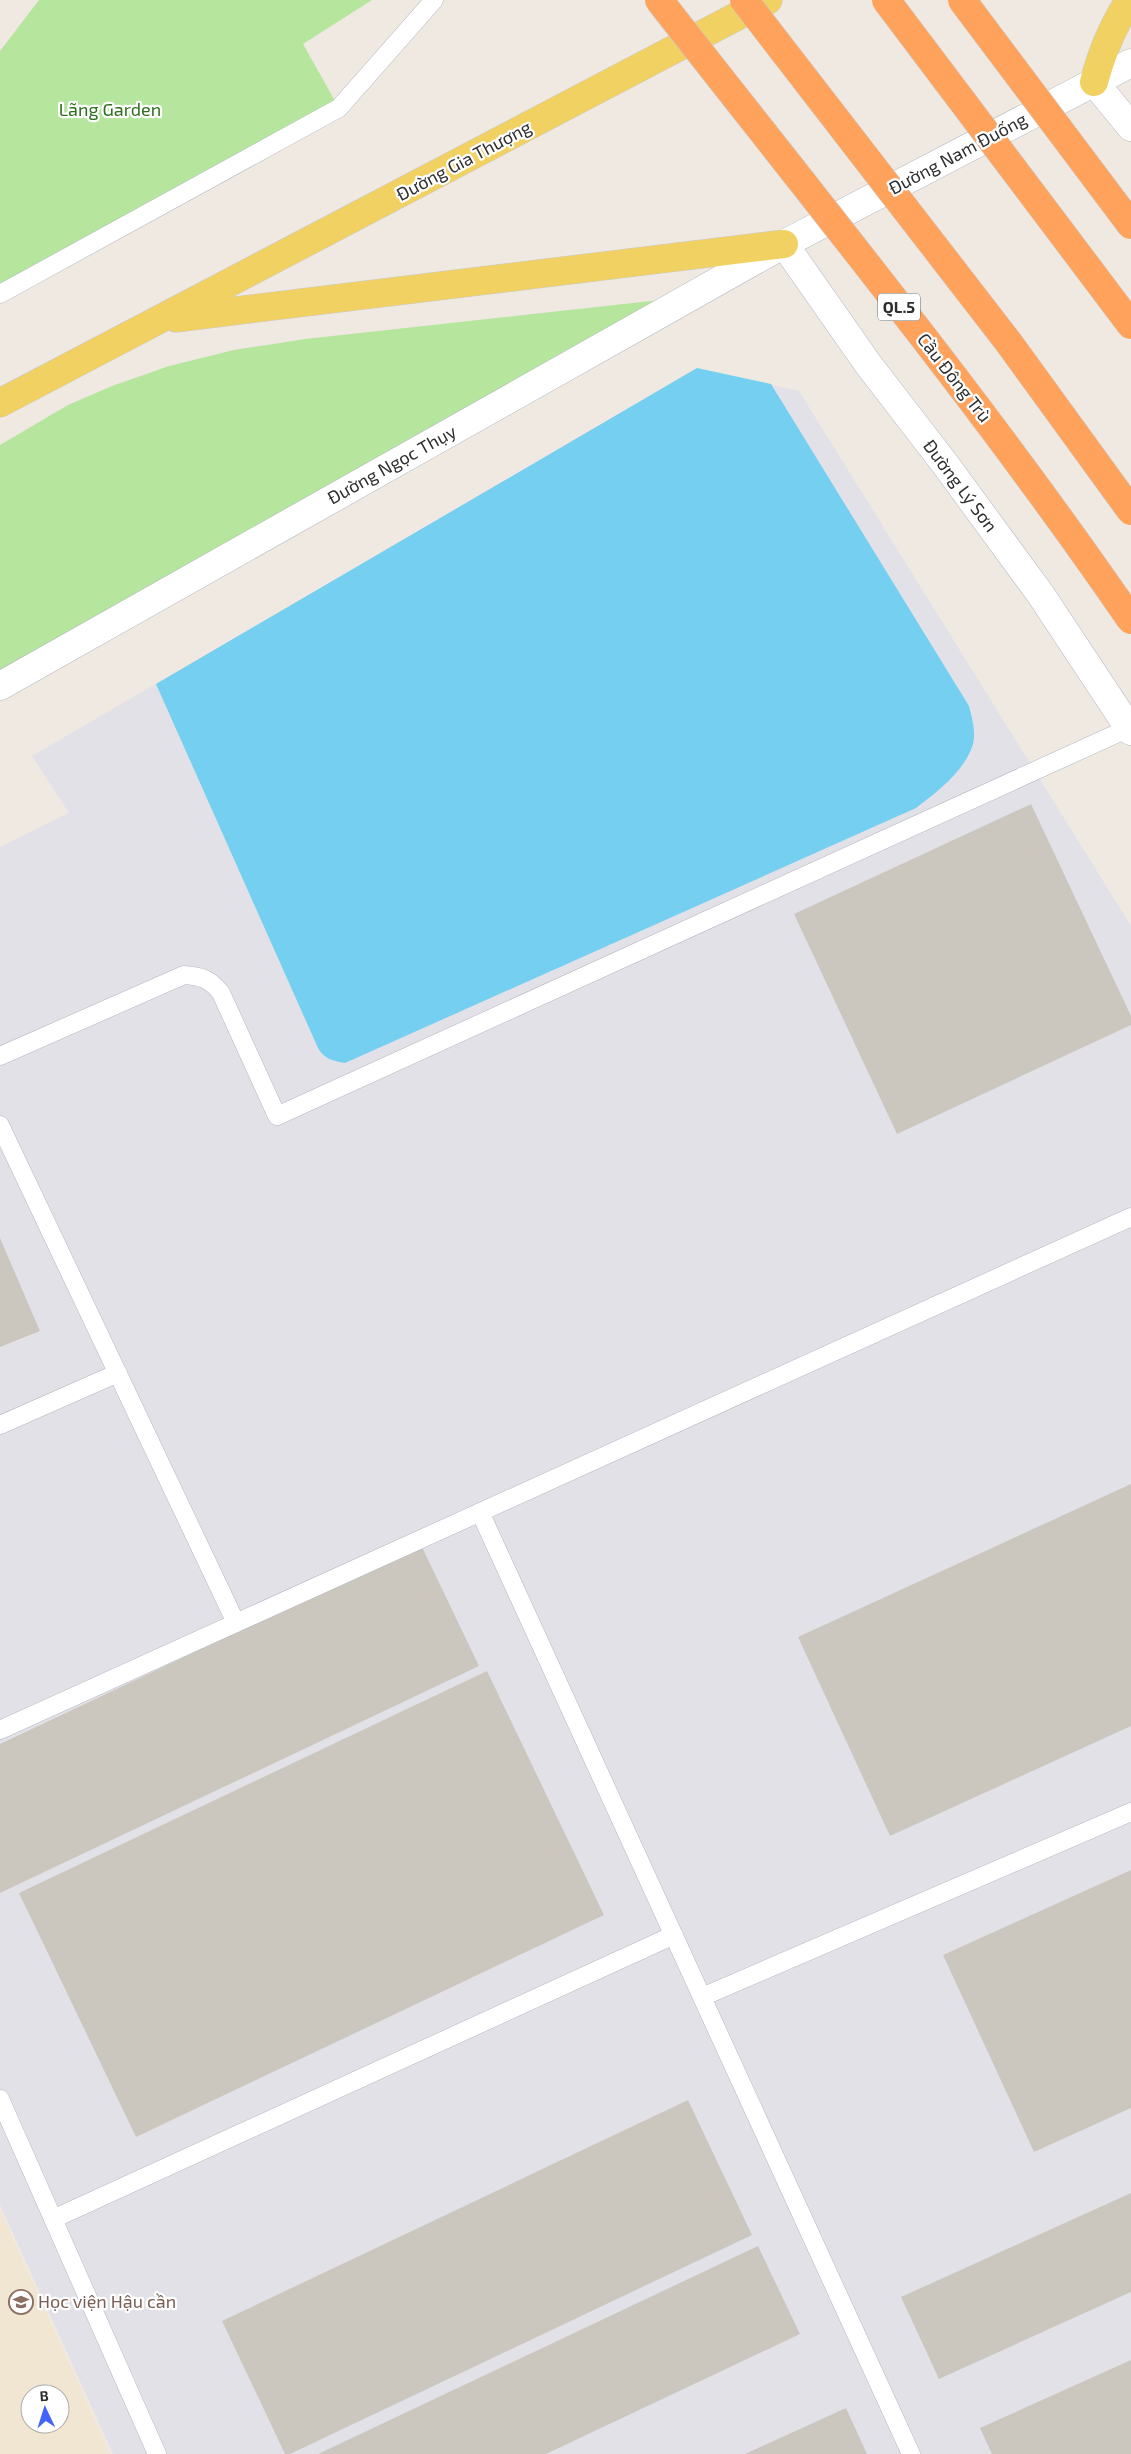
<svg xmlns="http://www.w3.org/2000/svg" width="1131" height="2454" viewBox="0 0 1131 2454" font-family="'Exo 2',sans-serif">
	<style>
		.industrial { fill: #e3e1e8 }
		.education { fill: #f0e6d1; fill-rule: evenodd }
		.green { fill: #b6e59e }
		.water { fill: #75cff0 }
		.building { fill: #cbc7bf }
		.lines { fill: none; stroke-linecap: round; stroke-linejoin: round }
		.lane-casing { stroke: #b4b7c1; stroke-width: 19 }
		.secondary-casing { stroke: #b4b7c1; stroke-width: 29 }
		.primary-casing { stroke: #c9c9c9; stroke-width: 29 }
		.lane { stroke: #fff; stroke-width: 18 }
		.secondary { stroke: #fff; stroke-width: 28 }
		.primary { stroke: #f2d163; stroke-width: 28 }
		.highway-bridge-casing { stroke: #c9c9c9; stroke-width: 29; stroke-linecap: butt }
		.highway-bridge { stroke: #ffa35c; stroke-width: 28 }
		.labels { text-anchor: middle; stroke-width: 4.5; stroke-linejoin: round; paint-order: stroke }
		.shield { fill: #fff; stroke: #6d6d6d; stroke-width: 1 }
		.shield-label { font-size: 16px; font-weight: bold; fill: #2e2e2e }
		.park-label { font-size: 18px; fill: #2c6e1b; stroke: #fff }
		.street-label { font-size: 18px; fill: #2e2e2e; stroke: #fff }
		.education-label { font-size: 18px; fill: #785e54; stroke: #fff; text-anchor: start }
	</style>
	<rect width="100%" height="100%" fill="#efe9e1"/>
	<path class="industrial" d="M697 368 799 391 1131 926V2454H113L0 2205V847L69 813 32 756Z"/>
	<path class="education" d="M0 2210 110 2454H0ZM30 2394H60V2424H30Z"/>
	<path class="green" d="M39 0H372L303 44 339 108 0 294V51Z
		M660 300 0 676V445L68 405 112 386 169 366 234 350 305 339Z"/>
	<path class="water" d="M697 368 771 384 969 706C972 718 976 732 973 744 965 771 937 792 916 808L345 1063C333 1061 324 1059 318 1048L156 684Z"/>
	<path class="building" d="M1031 804 1131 1016V1025L897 1134 794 914Z
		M0 1238 40 1331 0 1347Z
		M1131 1484V1726L890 1836 798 1637Z
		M421 1545 479 1666 0 1893V1744Z
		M487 1671 604 1915 136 2137 19 1893Z
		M1131 1870V2108L1034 2152 943 1955Z
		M688 2100 752 2235 290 2454H285L222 2321Z
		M1131 2193V2292L939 2379 901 2297Z
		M758 2246 800 2334 546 2454H318Z
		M1131 2360V2454H992L980 2428Z
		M846 2408 867 2454H745Z"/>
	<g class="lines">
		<defs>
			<path id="lane" d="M0 294 339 108 434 0
				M0 1056 184 975C201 976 210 979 221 993L277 1116 1129 728
				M0 1125 236 1623
				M0 1425 118 1373
				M480 1512 911 2454
				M0 1730 1131 1217
				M702 1997 1131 1812
				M0 2099 157 2454
				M53 2219 674 1935"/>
			<path id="secondary" d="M1094 82 1131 127
				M784 244 868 364 945 464 1041 595 1131 731
				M0 686 784 244 1131 63"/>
			<path id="primary" d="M1094 82C1102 52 1112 26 1130 0
				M176 318 784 244
				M0 403 768 0"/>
		</defs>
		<use href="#lane" class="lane-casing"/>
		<use href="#secondary" class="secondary-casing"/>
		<use href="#primary" class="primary-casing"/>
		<use href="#lane" class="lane"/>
		<use href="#secondary" class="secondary"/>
		<use href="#primary" class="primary"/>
		<defs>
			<path id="highway-bridge" d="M659 0C819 205 984 406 1131 620
				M744 0 1009 343 1131 511
				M886 0 1131 325
				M962 0 1131 225"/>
		</defs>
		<use href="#highway-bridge" class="highway-bridge-casing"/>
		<use href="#highway-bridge" class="highway-bridge"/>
	</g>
	<defs>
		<symbol id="university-ring" viewBox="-11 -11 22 22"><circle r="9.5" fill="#fff" stroke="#8d6e63" stroke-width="1.5"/><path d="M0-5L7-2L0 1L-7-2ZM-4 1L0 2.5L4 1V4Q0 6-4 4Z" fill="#8d6e63"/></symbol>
	</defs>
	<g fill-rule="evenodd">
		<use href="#university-ring" x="7" y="2288" width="28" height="28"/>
	</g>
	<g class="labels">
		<rect class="shield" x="878" y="293.5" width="42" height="27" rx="4"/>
		<g class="shield-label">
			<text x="899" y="313">QL.5</text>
		</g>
		<g class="park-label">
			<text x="110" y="116">Lãng Garden</text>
		</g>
		<g class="street-label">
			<text transform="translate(958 154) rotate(-28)" y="6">Đường Nam Đuống</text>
			<text transform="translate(464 161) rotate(-28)" y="6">Đường Gia Thượng</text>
			<text transform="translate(954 378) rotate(52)" y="6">Cầu Đông Trù</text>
			<text transform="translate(392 465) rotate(-29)" y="6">Đường Ngọc Thụy</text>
			<text transform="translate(960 486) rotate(53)" y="6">Đường Lý Sơn</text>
		</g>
		<g class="education-label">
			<text x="38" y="2308">Học viện Hậu cần</text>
		</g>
	</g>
	<g transform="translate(45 2409) rotate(356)"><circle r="24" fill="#ffffff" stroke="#ababab"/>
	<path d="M0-4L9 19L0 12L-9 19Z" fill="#4264fb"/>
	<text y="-8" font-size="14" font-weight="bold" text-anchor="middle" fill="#2e2e2e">B</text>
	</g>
</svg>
